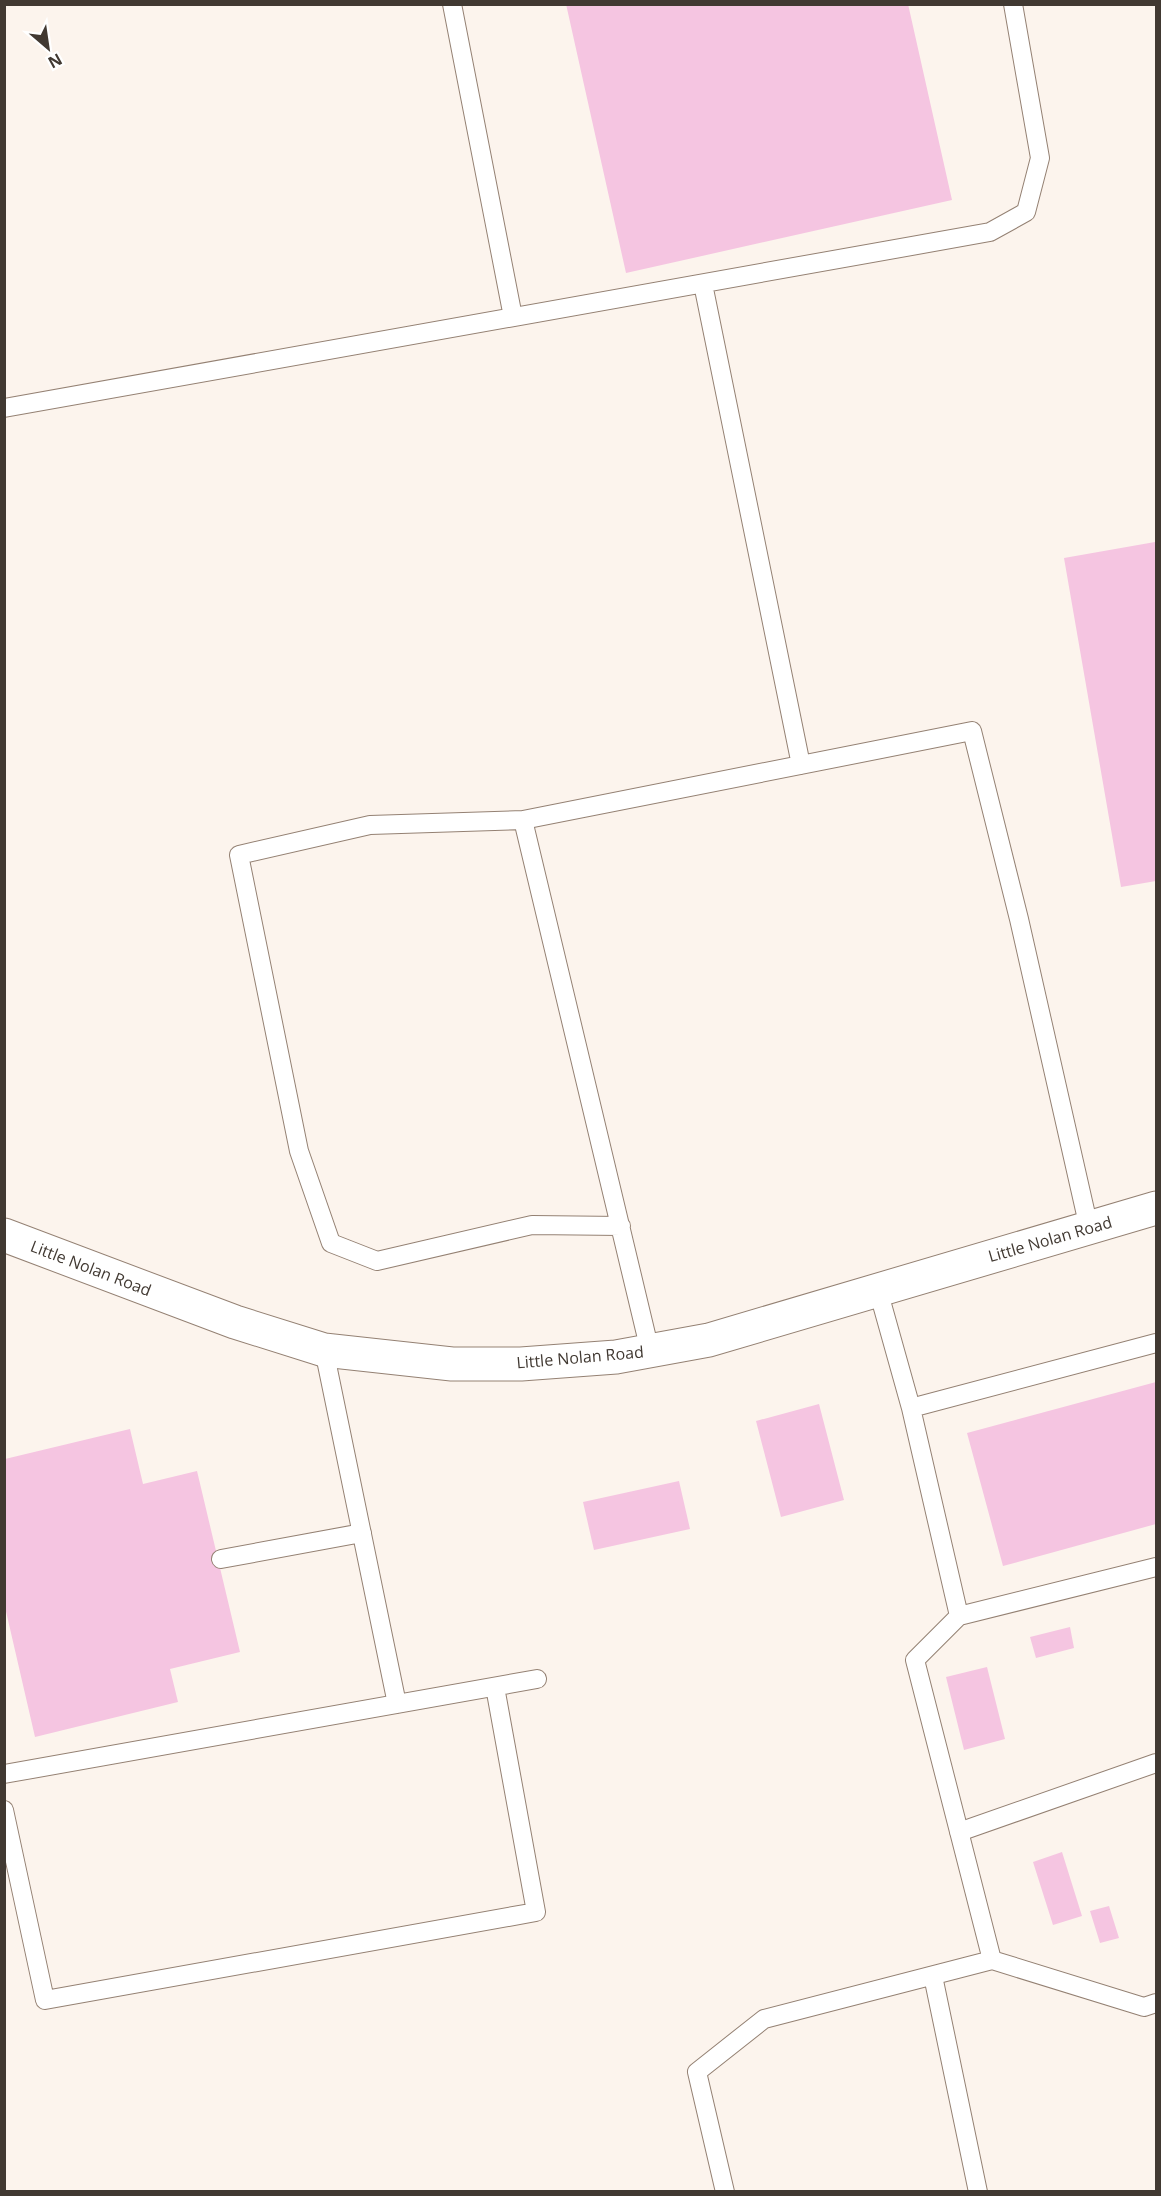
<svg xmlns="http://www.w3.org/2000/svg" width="1161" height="2196" viewBox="0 0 1161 2196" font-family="'Open Sans',sans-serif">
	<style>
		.building { fill: #f5c5e1 }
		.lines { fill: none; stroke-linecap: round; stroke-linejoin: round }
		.lane-casing { stroke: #948173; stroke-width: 20 }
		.street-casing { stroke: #948173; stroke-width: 35 }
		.lane { stroke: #fff; stroke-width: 18 }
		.street { stroke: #fff; stroke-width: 33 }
		.labels { text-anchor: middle; stroke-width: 4.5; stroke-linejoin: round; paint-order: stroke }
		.street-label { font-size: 16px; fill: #413932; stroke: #fff }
	</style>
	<rect width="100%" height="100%" fill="#fcf4ed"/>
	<path class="building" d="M566 4H908L952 200 626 273Z
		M1155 542 1156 881 1121 887 1064 558Z
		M1156 1382V1524L1003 1566 967 1433Z
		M819 1404 844 1500 781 1517 756 1421Z
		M130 1429 143 1484 197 1471 240 1652 170 1669 178 1702 35 1737 5 1607V1459Z
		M679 1481 690 1529 594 1550 583 1502Z
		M1070 1627 1074 1648 1036 1658 1030 1637Z
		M987 1667 1005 1739 964 1750 946 1677Z
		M1062 1852 1082 1916 1053 1925 1033 1862Z
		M1109 1906 1119 1938 1100 1943 1090 1911Z"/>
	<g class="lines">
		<defs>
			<path id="lane" d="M452 4 513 317
				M703 284 801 765
				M4 408 990 232 1026 212 1040 158 1013 4
				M523 820 650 1351
				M621 1226 532 1225 377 1261 331 1243 299 1151 239 855 370 825 523 820 972 731 1019 919 1089 1228
				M878 1290 911 1408 959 1616 1156 1567
				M324 1350 397 1704
				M911 1408 1156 1343
				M221 1559 362 1533
				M4 1774 537 1679
				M4 1810 45 2000 536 1912 495 1687
				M959 1832 1156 1763
				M992 1960 1144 2007 1156 2003
				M933 1976 978 2192
				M725 2192 697 2072 764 2019 992 1960 915 1660 959 1616"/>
			<path id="street" d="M4 1235 235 1322 324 1350 452 1364H521L616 1357 709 1340 1156 1208"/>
		</defs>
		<use href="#lane" class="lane-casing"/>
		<use href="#street" class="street-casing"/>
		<use href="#lane" class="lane"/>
		<use href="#street" class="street"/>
	</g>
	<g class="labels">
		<g class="street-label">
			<text transform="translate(1050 1239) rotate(-16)" y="6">Little Nolan Road</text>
			<text transform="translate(91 1268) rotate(21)" y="6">Little Nolan Road</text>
			<text transform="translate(580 1357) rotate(-5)" y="6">Little Nolan Road</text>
		</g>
	</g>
	<rect width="1161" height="2196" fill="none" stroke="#413932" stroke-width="12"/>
	<g transform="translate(48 48) rotate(151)" stroke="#ffffff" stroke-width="4.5" paint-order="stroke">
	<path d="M0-4.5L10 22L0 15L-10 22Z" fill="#413932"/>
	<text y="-9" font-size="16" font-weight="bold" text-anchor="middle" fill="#413932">N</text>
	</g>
</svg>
